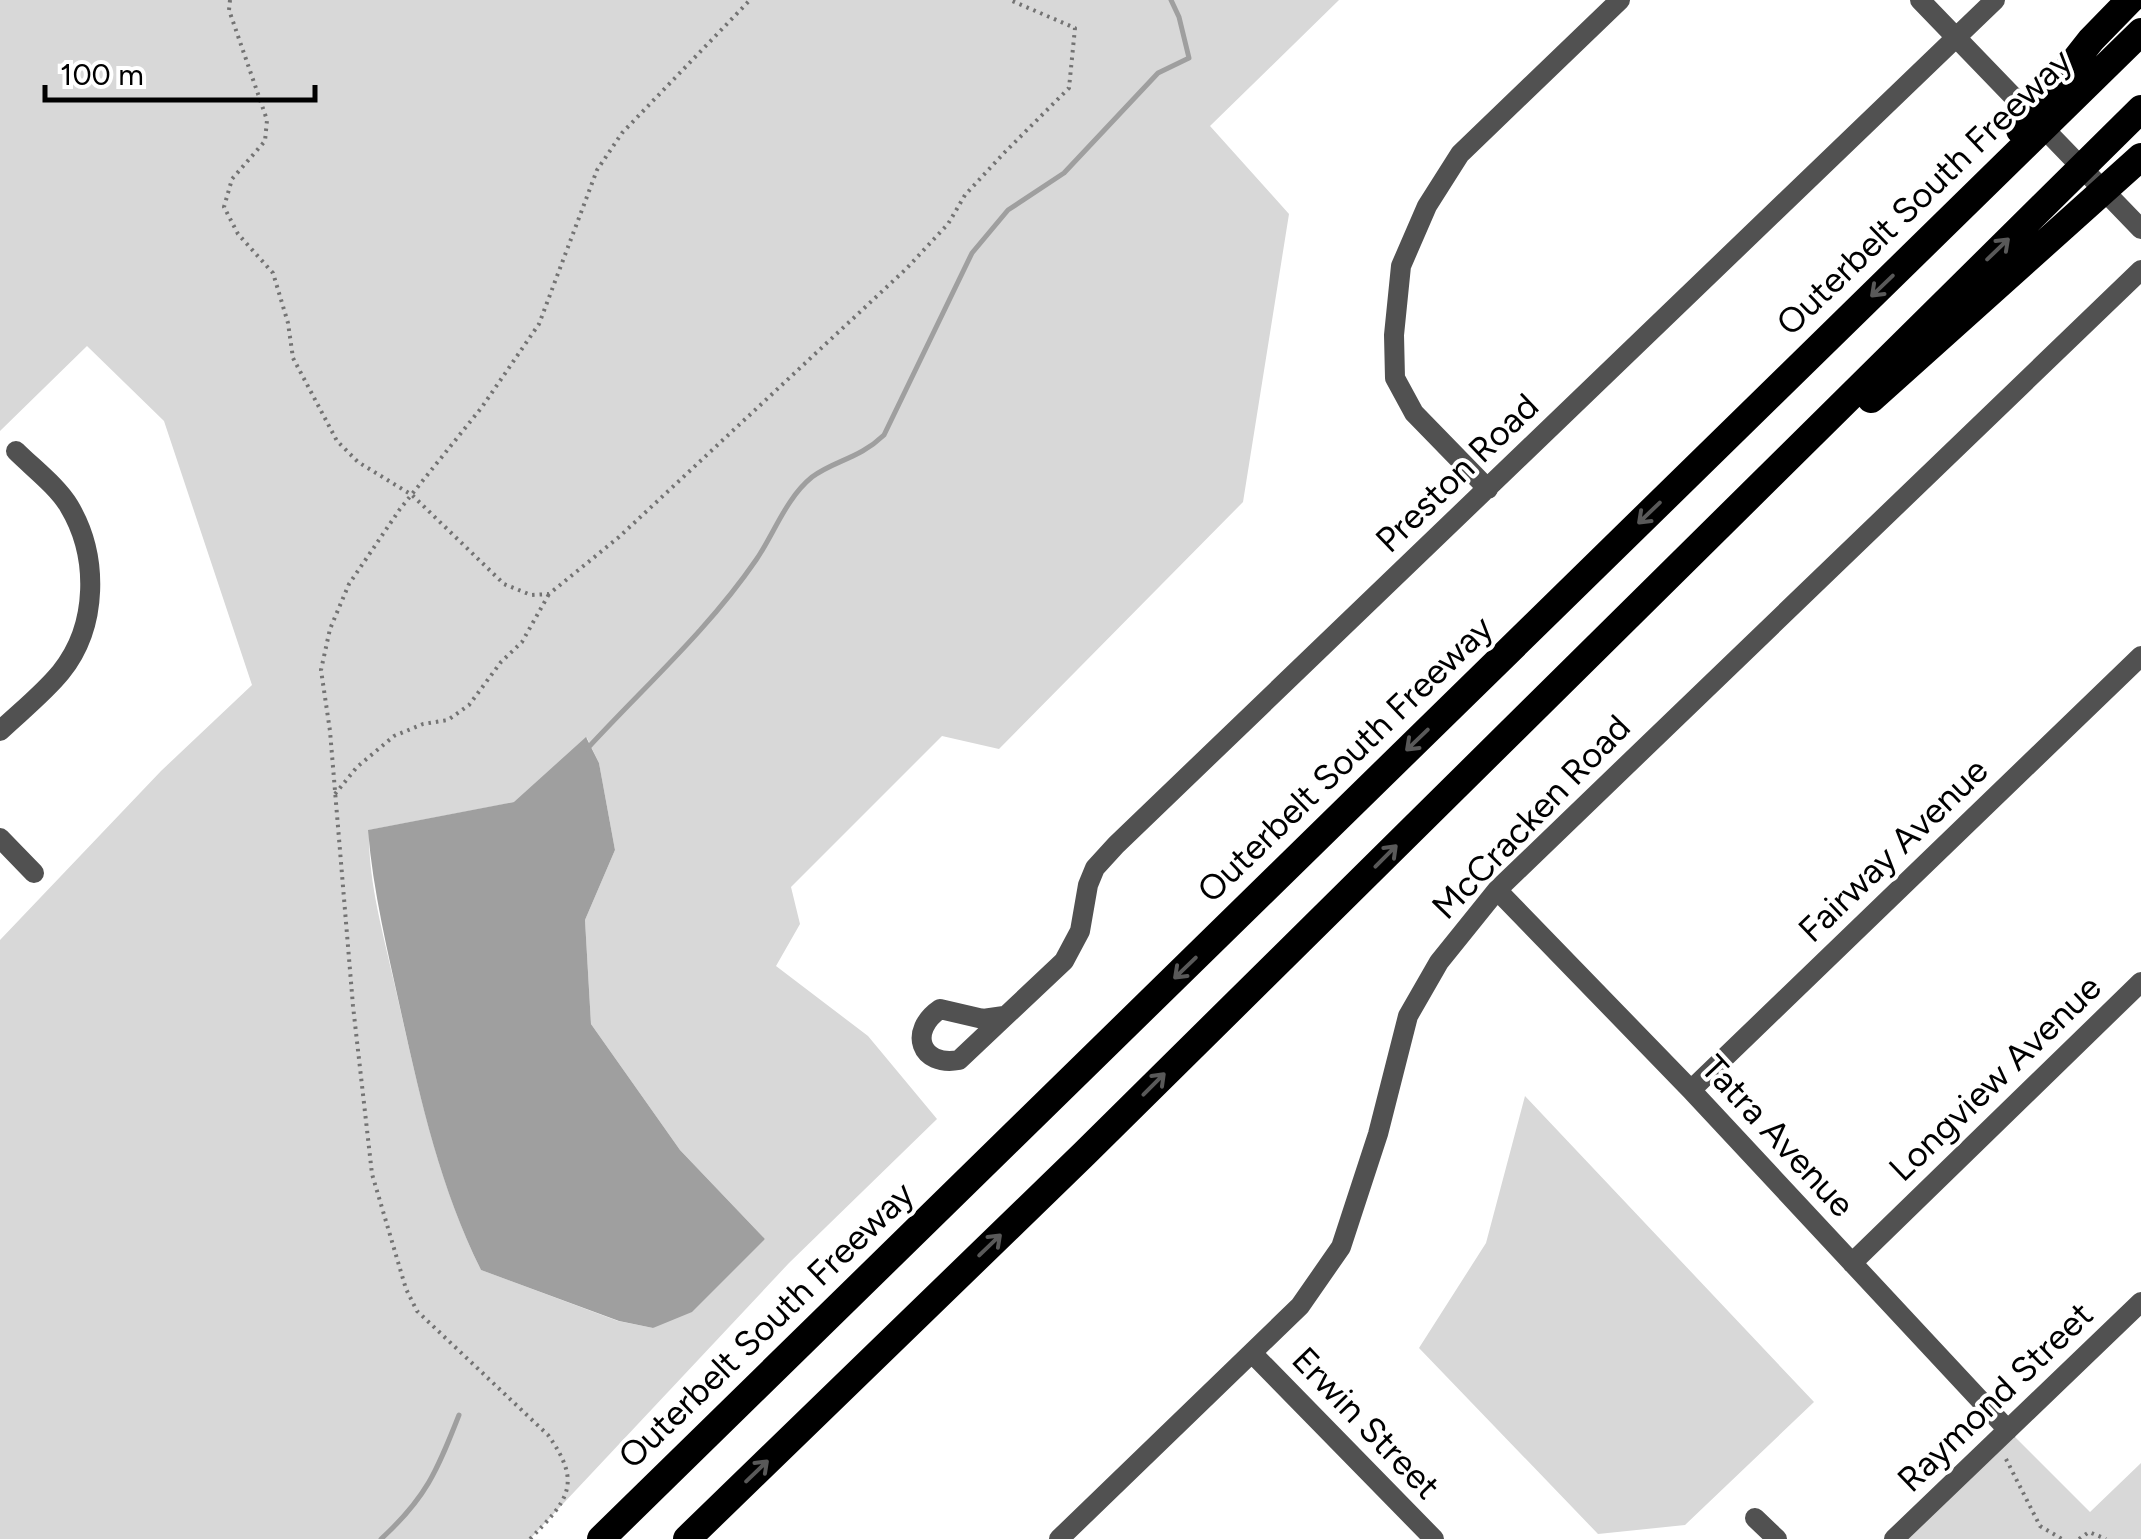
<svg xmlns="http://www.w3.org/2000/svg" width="2141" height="1539" viewBox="0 0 2141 1539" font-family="Figtree,sans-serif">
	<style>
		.green { fill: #d8d8d8; fill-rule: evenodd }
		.water { fill: #9f9f9f }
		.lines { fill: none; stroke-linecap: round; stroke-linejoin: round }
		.stream { stroke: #9f9f9f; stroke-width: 5 }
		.path { stroke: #737373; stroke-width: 4; stroke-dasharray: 2.5 5; stroke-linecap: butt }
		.minor { stroke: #515151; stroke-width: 20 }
		.highway { stroke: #000; stroke-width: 28 }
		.oneway { stroke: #595959 }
		.labels { text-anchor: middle; stroke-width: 8; stroke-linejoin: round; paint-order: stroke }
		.street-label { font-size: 35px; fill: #000; stroke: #fff }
	</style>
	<rect width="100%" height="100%" fill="#fff"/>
	<path class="green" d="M0 0H1339L1210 126 1289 214 1243 502 999 749 942 736 791 887 800 924 776 966 868 1036 937 1119 789 1263 530 1539H0V940L161 771 252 685 164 421 87 346 0 431ZM587 738 599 763 615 850 585 920 591 1024 680 1150 765 1239 653 1328 618 1321 481 1270C436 1178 417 1082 394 982 383 932 368 881 369 830L515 802Z
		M1525 1096 1814 1402 1685 1525 1598 1534 1419 1348 1486 1243Z
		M2008 1430 2090 1512 2141 1463V1539H1894Z"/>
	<path class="water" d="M586 737 599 763 615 850 585 920 591 1024 680 1150 765 1239 692 1312 653 1328 619 1321 481 1270C440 1187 421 1102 401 1012 388 952 373 892 368 830L514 802Z"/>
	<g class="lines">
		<path class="stream" d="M587 749C644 687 708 630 756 560 774 534 786 498 812 477 835 460 859 459 884 435L972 253 1008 210 1064 173 1158 73 1189 58 1179 17 1171 0
			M381 1539C426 1498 437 1471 459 1415"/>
		<path class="path" d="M230 0 229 10 267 120 265 141 232 179 224 207 238 234 273 273 288 323 293 358 337 441 358 462 412 495 504 584 531 595 549 594 619 537 906 269 948 224 965 195 1004 153 1069 88 1075 28 1010 0
			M335 794 357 767 394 736 423 724 448 720 469 705 501 662 522 642 549 594
			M2006 1459 2040 1526 2062 1539
			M530 1539C568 1500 583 1484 548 1435L417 1311 406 1289 372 1174 353 1006 330 731 321 670 330 629 349 584 400 509 482 407 539 324 597 170 622 133 750 0
			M2079 1539 2089 1532 2106 1539"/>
		<path class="minor" d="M1920 0 2141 229
			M1488 489 1414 413 1395 378 1394 335 1401 266 1427 206 1460 154 1620 0
			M0 731C20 712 44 693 61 672 98 626 99 556 69 506 57 486 33 468 16 451
			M0 838 34 873
			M1497 890 1691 1090 2008 1430
			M1004 1016 983 1019 940 1009C908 1031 920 1067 959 1060L1064 961 1080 931 1088 885 1095 868 1116 845 1995 0
			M1691 1090 2141 656
			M1852 1263 2141 982
			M1252 1353 1434 1539
			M1755 1518 1777 1539
			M1059 1539 1300 1306 1341 1247 1378 1134 1408 1016 1439 962 1497 890 2141 270
			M1894 1539 2141 1302"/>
		<path class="highway" d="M2020 130 2091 40 2130 0
			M1871 399 2141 157
			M601 1539 2141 32
			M687 1539 1085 1153 2141 109"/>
	</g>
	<defs><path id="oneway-shaft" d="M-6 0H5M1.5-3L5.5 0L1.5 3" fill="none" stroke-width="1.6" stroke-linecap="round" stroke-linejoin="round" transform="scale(2.5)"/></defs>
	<g class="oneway">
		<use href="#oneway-shaft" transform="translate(1998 249) rotate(-44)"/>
		<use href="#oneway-shaft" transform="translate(1882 286) rotate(136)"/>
		<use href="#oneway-shaft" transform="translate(1649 513) rotate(136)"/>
		<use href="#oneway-shaft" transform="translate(1417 740) rotate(136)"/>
		<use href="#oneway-shaft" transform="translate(1386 856) rotate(-45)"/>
		<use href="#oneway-shaft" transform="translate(1185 968) rotate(136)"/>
		<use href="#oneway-shaft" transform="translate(1154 1084) rotate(-45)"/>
		<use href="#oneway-shaft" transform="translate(990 1245) rotate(-44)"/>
		<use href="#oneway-shaft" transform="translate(757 1471) rotate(-44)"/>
	</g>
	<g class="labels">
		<g class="street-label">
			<text transform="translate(1924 192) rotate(-44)" y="12">Outerbelt South Freeway</text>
			<text transform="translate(1457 473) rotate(-44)" y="12">Preston Road</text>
			<text transform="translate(1345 759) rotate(-44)" y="12">Outerbelt South Freeway</text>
			<text transform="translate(1531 817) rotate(-46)" y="12">McCracken Road</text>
			<text transform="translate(1893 850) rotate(-44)" y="12">Fairway Avenue</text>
			<text transform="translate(1995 1078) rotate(-44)" y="12">Longview Avenue</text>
			<text transform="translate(1778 1136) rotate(47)" y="12">Tatra Avenue</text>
			<text transform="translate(766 1325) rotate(-44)" y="12">Outerbelt South Freeway</text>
			<text transform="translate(1995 1397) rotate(-44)" y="12">Raymond Street</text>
			<text transform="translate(1366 1423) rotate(46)" y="12">Erwin Street</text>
		</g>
	</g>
	<path d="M45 85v15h270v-15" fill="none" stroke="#000000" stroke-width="5"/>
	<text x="60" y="85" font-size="30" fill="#000000" stroke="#ffffff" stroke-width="8" paint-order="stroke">100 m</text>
</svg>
